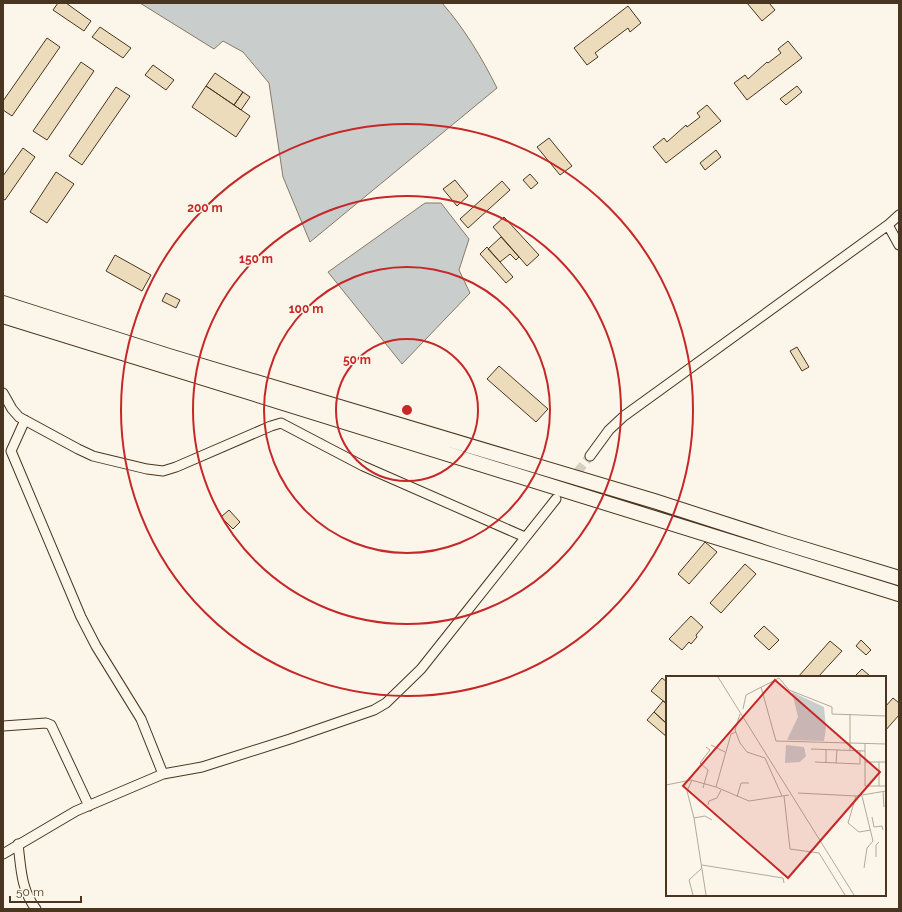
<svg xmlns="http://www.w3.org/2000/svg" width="902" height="912" viewBox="0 0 902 912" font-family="Raleway,sans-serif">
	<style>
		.water { fill: #c9cecd; stroke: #887966 }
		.building { fill: #ecdcbc; stroke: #4a3520 }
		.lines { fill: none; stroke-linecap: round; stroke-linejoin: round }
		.minor-tunnel { stroke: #d8cfc1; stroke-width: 9; stroke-dasharray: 9 4.5; stroke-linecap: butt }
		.minor-casing { stroke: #4a3520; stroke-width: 11 }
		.trunk-casing { stroke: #4a3520; stroke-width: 16 }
		.minor { stroke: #fbf6e9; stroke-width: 9 }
		.trunk { stroke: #fbf6e9; stroke-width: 14 }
		.ring { fill: none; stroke: #c62828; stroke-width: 2 }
		.inset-road { fill: none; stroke: #b4a999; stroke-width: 1 }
		.view { fill: #c62828; fill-opacity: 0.15; stroke: #c62828; stroke-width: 2 }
		.inset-edge { fill: none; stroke: #4a3520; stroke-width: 2 }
		.centre { fill: #c62828; stroke: #fbf6e9; stroke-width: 2 }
		.ring-label { font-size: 12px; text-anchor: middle; font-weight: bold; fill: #c62828; stroke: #fbf6e9; stroke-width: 3; stroke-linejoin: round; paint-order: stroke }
	</style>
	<rect width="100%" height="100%" fill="#fbf6e9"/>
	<path class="water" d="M140 3H442C464 28 482 58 497 88L310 242 283 177 269 83 243 52 223 41 214 49Z
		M425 203H441L469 239 459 270 470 293 402 364 328 272Z"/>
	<path class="building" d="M58 3H66L91 21 84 31 53 10Z
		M747 3H769L775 10 762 21Z
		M628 6 641 23 630 32 628 28 595 53 598 57 587 65 574 48Z
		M100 27 131 48 123 58 92 37Z
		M47 38 60 47 12 116 3 110V101Z
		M788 41 802 58 747 100 734 83 745 75 748 79 767 62 768 63 781 53 778 49Z
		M81 62 94 71 47 140 33 131Z
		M153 65 174 80 166 90 145 75Z
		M215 73 243 92 234 105 206 86Z
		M206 86 250 116 236 137 192 107Z
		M797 86 802 92 786 105 780 99Z
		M116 87 130 96 82 165 69 156Z
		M243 92 250 97 241 110 234 105Z
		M707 105 721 121 666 163 653 147 664 138 667 142 686 125 687 127 700 117 697 113Z
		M549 138 572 166 560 175 537 147Z
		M23 148 35 157 5 200 3 199V176Z
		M716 150 721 157 705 170 700 163Z
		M56 172 74 184 47 223 30 212Z
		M530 174 538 183 531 189 523 180Z
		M455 180 468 196 457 206 443 189Z
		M502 181 510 190 468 228 460 219Z
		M504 217 539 255 527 266 493 227Z
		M501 237 519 257 516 260 510 254 500 262 488 249Z
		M487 247 513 277 506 283 480 254Z
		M115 255 151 275 142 291 106 271Z
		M166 293 180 300 176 308 162 301Z
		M797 347 809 367 802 371 790 351Z
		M499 366 548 409 536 422 487 379Z
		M229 510 240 522 233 529 221 517Z
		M705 542 717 552 689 584 678 574Z
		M745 564 756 574 721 613 710 603Z
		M691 616 703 627 696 635 697 637 691 644 689 642 682 650 669 639Z
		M764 626 779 640 769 650 754 636Z
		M861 640 871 650 866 655 856 646Z
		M830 641 842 651 818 677H798Z
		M862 669 871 677H854Z
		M662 678 667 682V704L651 691Z
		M893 698 899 703V715L885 731V707Z
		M663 701 667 704 666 723 654 712Z
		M654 712 667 724V737L647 720Z"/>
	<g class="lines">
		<path class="minor-tunnel" d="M561 493 590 456"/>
		<defs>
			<path id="minor" d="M888 225 899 245
				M3 393 12 409 19 417 78 449 93 456 147 469 163 471 176 467 271 426 281 423 363 466 525 537
				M25 420 11 451 81 617 96 646 141 719 163 774
				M590 456 609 430 624 416 888 225 899 215
				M3 726 46 723 51 725 89 806
				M18 844C21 868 21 890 36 909
				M3 854 76 811 163 774 202 767 290 739 374 710 386 703 421 669 556 499"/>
			<path id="trunk" d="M3 303 169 356 654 501 781 542 899 578
				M3 316 899 594"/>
		</defs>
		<use href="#minor" class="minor-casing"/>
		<use href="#trunk" class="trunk-casing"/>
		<use href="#minor" class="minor"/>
		<use href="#trunk" class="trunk"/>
	</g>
	<g class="ring">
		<circle cx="407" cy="410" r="71"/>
		<circle cx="407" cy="410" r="143"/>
		<circle cx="407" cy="410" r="214"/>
		<circle cx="407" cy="410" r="286"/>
	</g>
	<g transform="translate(666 676)">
		<rect width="220" height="220" fill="#fbf6e9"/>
		<path d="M126 16 158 31 160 52 158 65 121 64 132 41ZM120 69 138 71 140 80 134 86 119 87Z" fill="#c9cecd"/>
		<path class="inset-road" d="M52 1 188 219M95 11 110 65 220 68M77 33 80 19 113 2 123 14 166 31V38L220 40M74 38 69 54 74 67 81 76 99 82 116 120M199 68V110H220M45 69 59 76M145 73 199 75M184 74V38M149 86 194 88V75M160 86V73M199 86H220M213 86V110M170 87 171 74M26 104 21 115 28 142 40 219M0 109 25 104 50 111 83 125 123 119M50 111 65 58 70 56M37 112 42 94 34 87 44 74 40 71M217 115 218 131M132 117 190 120 220 115M118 120 124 173 153 177 179 219M190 120 182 147 193 156 205 154M196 120 207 165 201 172 198 192M71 121 75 107H83M42 129 43 125 51 122 55 114M206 141 208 151 216 150 217 154M28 142 39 140 46 144M210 181V169L213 166M36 189 117 202 118 207M27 219 23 204 36 192"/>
		<path class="view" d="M109 4 214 96 122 202 17 110Z"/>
		<rect width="220" height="220" class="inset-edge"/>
	</g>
	<circle cx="407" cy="410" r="6" class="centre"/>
	<g class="ring-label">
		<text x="205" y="212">200 m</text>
		<text x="256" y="263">150 m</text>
		<text x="306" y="313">100 m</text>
		<text x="357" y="364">50 m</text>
	</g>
	<rect width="902" height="912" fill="none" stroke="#4a3520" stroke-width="8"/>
	<path d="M10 896v6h71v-6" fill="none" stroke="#4a3520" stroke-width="2"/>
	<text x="16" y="896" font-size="12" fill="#4a3520" stroke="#fbf6e9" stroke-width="3" paint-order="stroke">50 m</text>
</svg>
